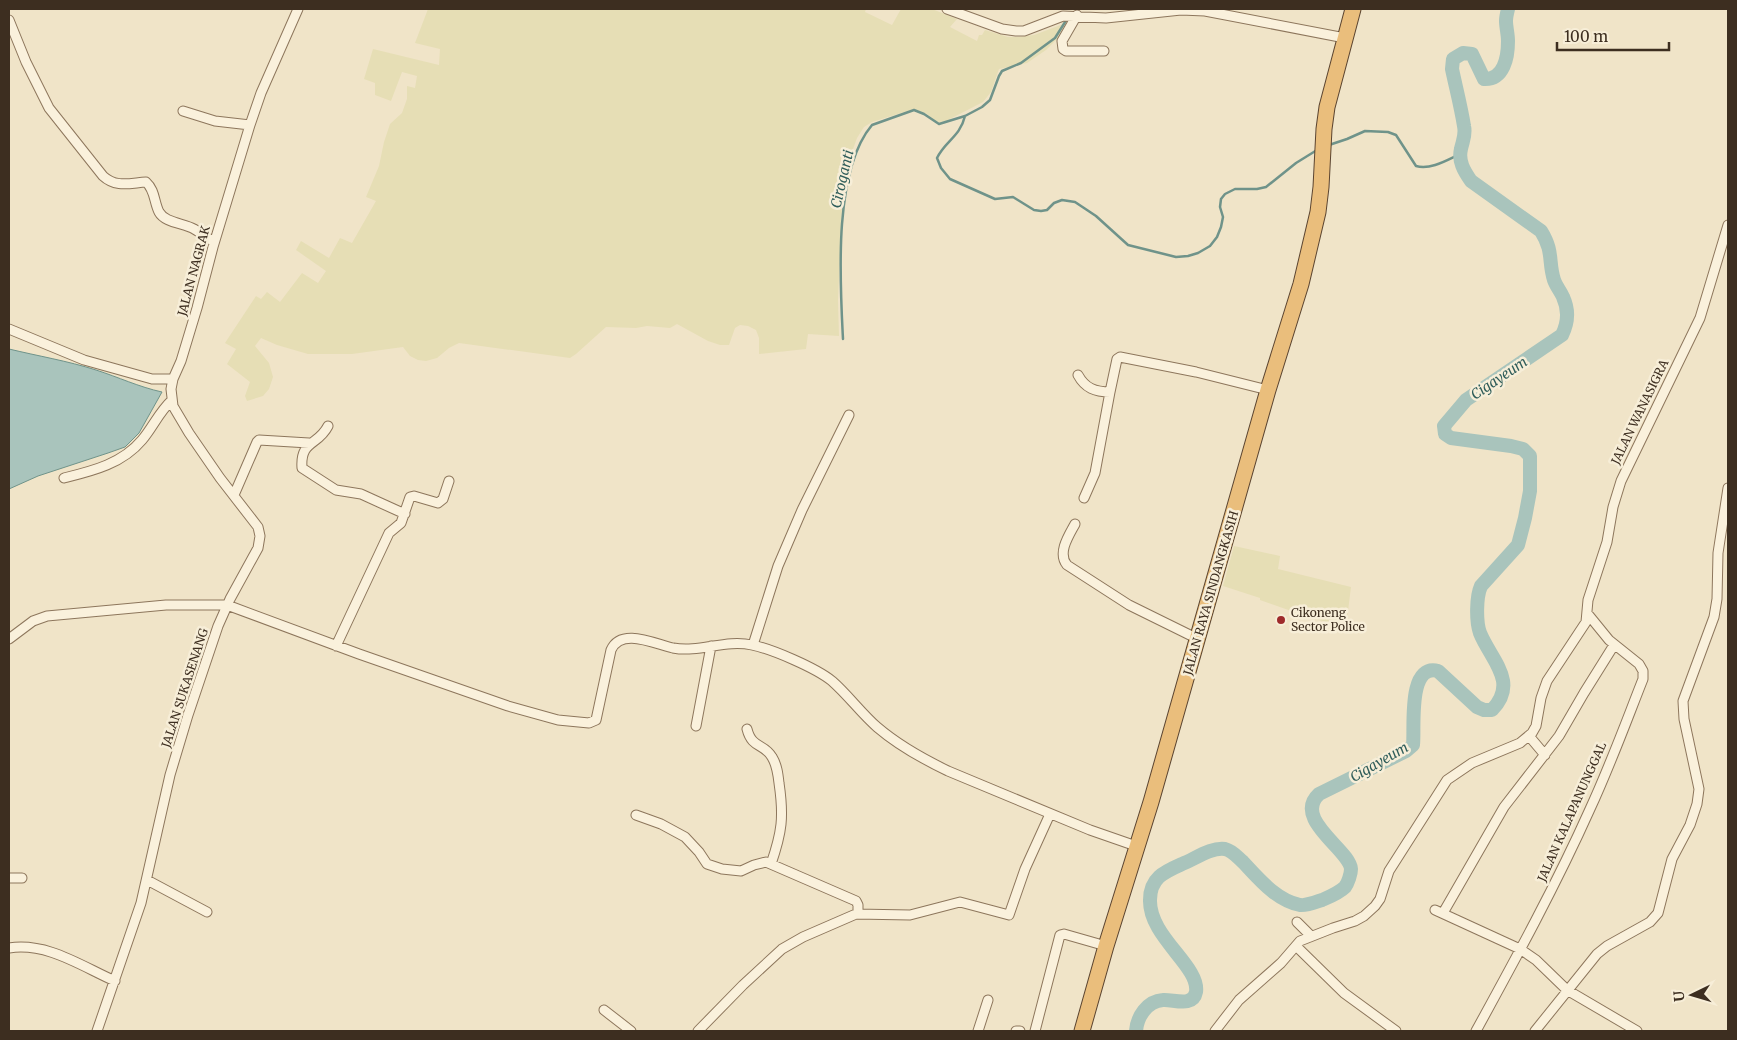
<svg xmlns="http://www.w3.org/2000/svg" width="1737" height="1040" viewBox="0 0 1737 1040" font-family="Merriweather,serif">
	<style>
		.farmland { fill: #e6deb5 }
		.water { fill: #a9c4bc; stroke: #6f938a }
		.lines { fill: none; stroke-linecap: round; stroke-linejoin: round }
		.stream { stroke: #6f938a; stroke-width: 2.5 }
		.river { stroke: #a9c4bc; stroke-width: 14 }
		.minor-casing { stroke: #8d765c; stroke-width: 11 }
		.trunk-casing { stroke: #5b4430; stroke-width: 17 }
		.minor { stroke: #faf1dc; stroke-width: 9 }
		.trunk { stroke: #eabe7c; stroke-width: 15 }
		.poi-dot { fill: #9e2a2b; stroke: #f7eed8; stroke-width: 2 }
		.labels { text-anchor: middle; stroke-width: 5; stroke-linejoin: round; paint-order: stroke }
		.street-label { font-size: 12px; fill: #3d2e20; stroke: #f7eed8 }
		.poi-label { font-size: 12px; fill: #3d2e20; stroke: #f7eed8; text-anchor: start }
		.water-label { font-size: 14px; font-style: italic; fill: #2f5d5a; stroke: #f7eed8 }
	</style>
	<rect width="100%" height="100%" fill="#f0e4c8"/>
	<path class="farmland" d="M428 9H866L865 12 892 25 901 9H932L957 19 950 27 977 41 979 35H982L985 30 1008 37H1019L1034 35 1066 23 1057 39 1046 50 1027 63 999 69 991 92 983 102 946 121 939 122 935 121 927 114 914 109 872 122 864 127 857 138 852 152 842 206 838 300 839 336 808 334 806 349 759 354V338L756 330 748 326 740 325 735 328 729 345H720L708 341 677 324 670 328 647 326 636 328 606 327 576 354 570 358 459 343 449 348 437 358 426 361 418 360 410 356 403 347 352 354H308L277 345 261 338 255 346 269 363 273 377 269 389 263 396 247 401 245 396 250 382 227 364 236 349 225 343 256 296 261 299 267 292 280 302 302 273 318 283 326 271 296 250 301 241 329 258 340 238 352 243 376 201 366 197 379 166 384 142 390 124 402 113 407 99V86L415 88 417 76 402 72 391 101 375 95V83L364 79 373 49 439 65 440 49 415 43Z
		M1234 546 1280 556 1278 569 1351 587 1346 627 1311 618 1260 600V598L1223 586Z"/>
	<path class="water" d="M9 349C38 356 68 361 96 370 118 377 139 387 162 392L139 433 125 447 108 453 38 476 9 489Z"/>
	<g class="lines">
		<path class="stream" d="M965 116C960 137 945 141 937 158L941 168 950 179 995 199 1013 197 1034 210 1041 211 1047 210 1054 203 1062 200 1075 202 1096 216 1128 245 1176 257 1188 256 1198 253 1210 246 1217 237 1221 227 1223 217 1220 207 1221 199 1225 194 1235 189H1257L1266 187 1296 163 1317 150
			M1329 145 1347 139 1365 131 1388 132 1396 135 1416 166C1431 170 1447 160 1460 154
			M843 339C840 281 833 171 872 125L914 110 924 114 939 124 965 116 982 107 990 100 999 76 1002 71 1021 63 1055 38 1067 19"/>
		<path class="river" d="M1136 1031C1137 1017 1147 1001 1163 1000 1173 999 1193 1008 1196 992 1200 966 1149 937 1150 900 1150 878 1164 872 1182 864 1195 859 1211 847 1225 849 1233 851 1237 857 1243 862 1259 879 1276 900 1300 905 1306 906 1316 902 1322 900 1329 897 1339 893 1345 887 1348 883 1351 874 1351 869 1350 850 1292 819 1319 794L1406 751 1413 745C1415 729 1407 663 1438 671L1477 707 1484 710H1492C1519 682 1491 660 1480 633 1476 622 1476 597 1481 586L1518 545 1525 518 1530 491V456L1523 449 1511 446 1451 438 1445 434 1444 426 1466 400 1562 335C1568 323 1569 310 1563 297 1561 292 1556 286 1554 280 1548 261 1554 252 1541 231L1471 181C1464 171 1458 161 1461 149 1463 140 1466 135 1464 126 1461 107 1456 88 1452 69L1453 59 1463 53 1472 54 1484 79C1504 80 1508 57 1508 41 1508 34 1506 27 1506 21 1506 17 1507 13 1508 9"/>
		<defs>
			<path id="minor" d="M947 9 1002 29 1016 31H1024L1063 16 1106 18 1181 10 1205 11 1345 38
				M1077 15 1062 41 1063 49 1066 51H1104
				M9 20 26 62 49 108 103 176C116 188 130 183 146 182 155 190 154 202 159 212 165 223 184 223 194 229 202 233 206 239 214 241
				M183 111 215 121 250 125
				M9 329 84 360 152 379H173
				M1078 375C1085 388 1095 392 1110 392L1117 359 1120 357 1196 372 1268 390
				M328 426C318 446 300 440 302 468L336 490 361 494 405 514
				M64 478C92 471 122 464 142 440 153 427 159 412 172 400
				M234 495 257 442 259 440 309 443
				M1084 498 1095 473 1110 392
				M1075 524C1069 535 1057 553 1067 565L1129 605 1198 639
				M9 639 33 621 47 616 166 605H227L359 654 508 706 558 720 589 723 596 720 611 650C621 627 655 644 673 648 700 653 725 639 752 645 772 649 816 668 832 681 848 695 861 713 877 727 898 745 923 759 948 771L1090 830 1136 846
				M753 645 778 566 802 510 849 415
				M336 646 389 533 401 523 410 497 414 496 438 503 443 499 449 481
				M696 726 711 646
				M747 729C752 749 764 743 772 757 777 765 778 774 779 783 784 817 782 832 771 864
				M1529 736 1545 755
				M636 815 661 824 685 837 699 852 707 864 722 869 741 871 754 865 766 862 856 901 858 905V913
				M9 878H22
				M147 880 207 912
				M1435 910 1520 949 1536 960 1567 990 1637 1031
				M1443 913 1504 807 1559 736 1584 693 1614 645
				M1297 922 1311 936
				M1296 946 1344 993 1396 1031
				M9 948C47 942 81 966 115 981
				M604 1010 631 1031
				M97 1031 141 903 170 775 188 715 218 626 230 599 258 548 260 536 258 527 220 478 189 433 173 406 171 389 173 379 181 361 197 308 213 247 250 125 261 93 298 9
				M698 1031 743 985 782 949 803 937 856 914 910 915 960 902 1009 915 1025 869 1050 814
				M978 1031 988 1000
				M1016 1031H1020
				M1035 1031 1060 935 1064 934 1106 946
				M1215 1031 1239 1000 1281 963 1300 941 1333 928 1355 921 1364 916 1375 906 1380 899 1389 871 1447 780 1472 763 1520 743 1532 733 1536 726 1541 698 1547 681 1586 622 1588 600 1607 542 1613 507 1621 481 1700 318 1728 225
				M1476 1031C1516 958 1556 885 1590 809 1610 766 1626 722 1643 679V671L1639 664 1609 640 1587 613
				M1535 1031 1597 954 1607 946 1650 922 1658 913 1672 859 1690 825 1697 804 1699 789 1684 719 1683 701 1714 617 1717 599 1718 553 1728 488"/>
			<path id="trunk" d="M1082 1031 1106 946 1151 802 1268 390 1301 284 1318 212 1321 187 1324 129 1327 107 1353 9"/>
		</defs>
		<use href="#minor" class="minor-casing"/>
		<use href="#trunk" class="trunk-casing"/>
		<use href="#minor" class="minor"/>
		<use href="#trunk" class="trunk"/>
	</g>
	<circle class="poi-dot" cx="1281" cy="620" r="5"/>
	<g class="labels">
		<g class="street-label">
			<text transform="translate(194 271) rotate(-75)" y="4">JALAN NAGRAK</text>
			<text transform="translate(1640 412) rotate(-64)" y="4">JALAN WANASIGRA</text>
			<text transform="translate(1211 593) rotate(-74)" y="4">JALAN RAYA SINDANGKASIH</text>
			<text transform="translate(185 688) rotate(-72)" y="4">JALAN SUKASENANG</text>
			<text transform="translate(1572 812) rotate(-66)" y="4">JALAN KALAPANUNGGAL</text>
		</g>
		<g class="poi-label">
			<text x="1291" y="617">Cikoneng<tspan x="1291" dy="14">Sector Police</tspan></text>
		</g>
		<g class="water-label">
			<text transform="translate(842 179) rotate(-77)" y="5">Ciroganti</text>
			<text transform="translate(1499 378) rotate(-34)" y="5">Cigayeum</text>
			<text transform="translate(1379 762) rotate(-30)" y="5">Cigayeum</text>
		</g>
	</g>
	<rect width="1737" height="1040" fill="none" stroke="#3d2e20" stroke-width="20"/>
	<g transform="translate(1692 995) rotate(265)" stroke="#f7eed8" stroke-width="4" paint-order="stroke">
	<path d="M0-4L9 19L0 12L-9 19Z" fill="#3d2e20"/>
	<text y="-8" font-size="14" font-weight="bold" text-anchor="middle" fill="#3d2e20">U</text>
	</g>
	<path d="M1557 42v8h112v-8" fill="none" stroke="#3d2e20" stroke-width="2.5"/>
	<text x="1564" y="42" font-size="15" fill="#3d2e20" stroke="#f7eed8" stroke-width="4" paint-order="stroke">100 m</text>
</svg>
